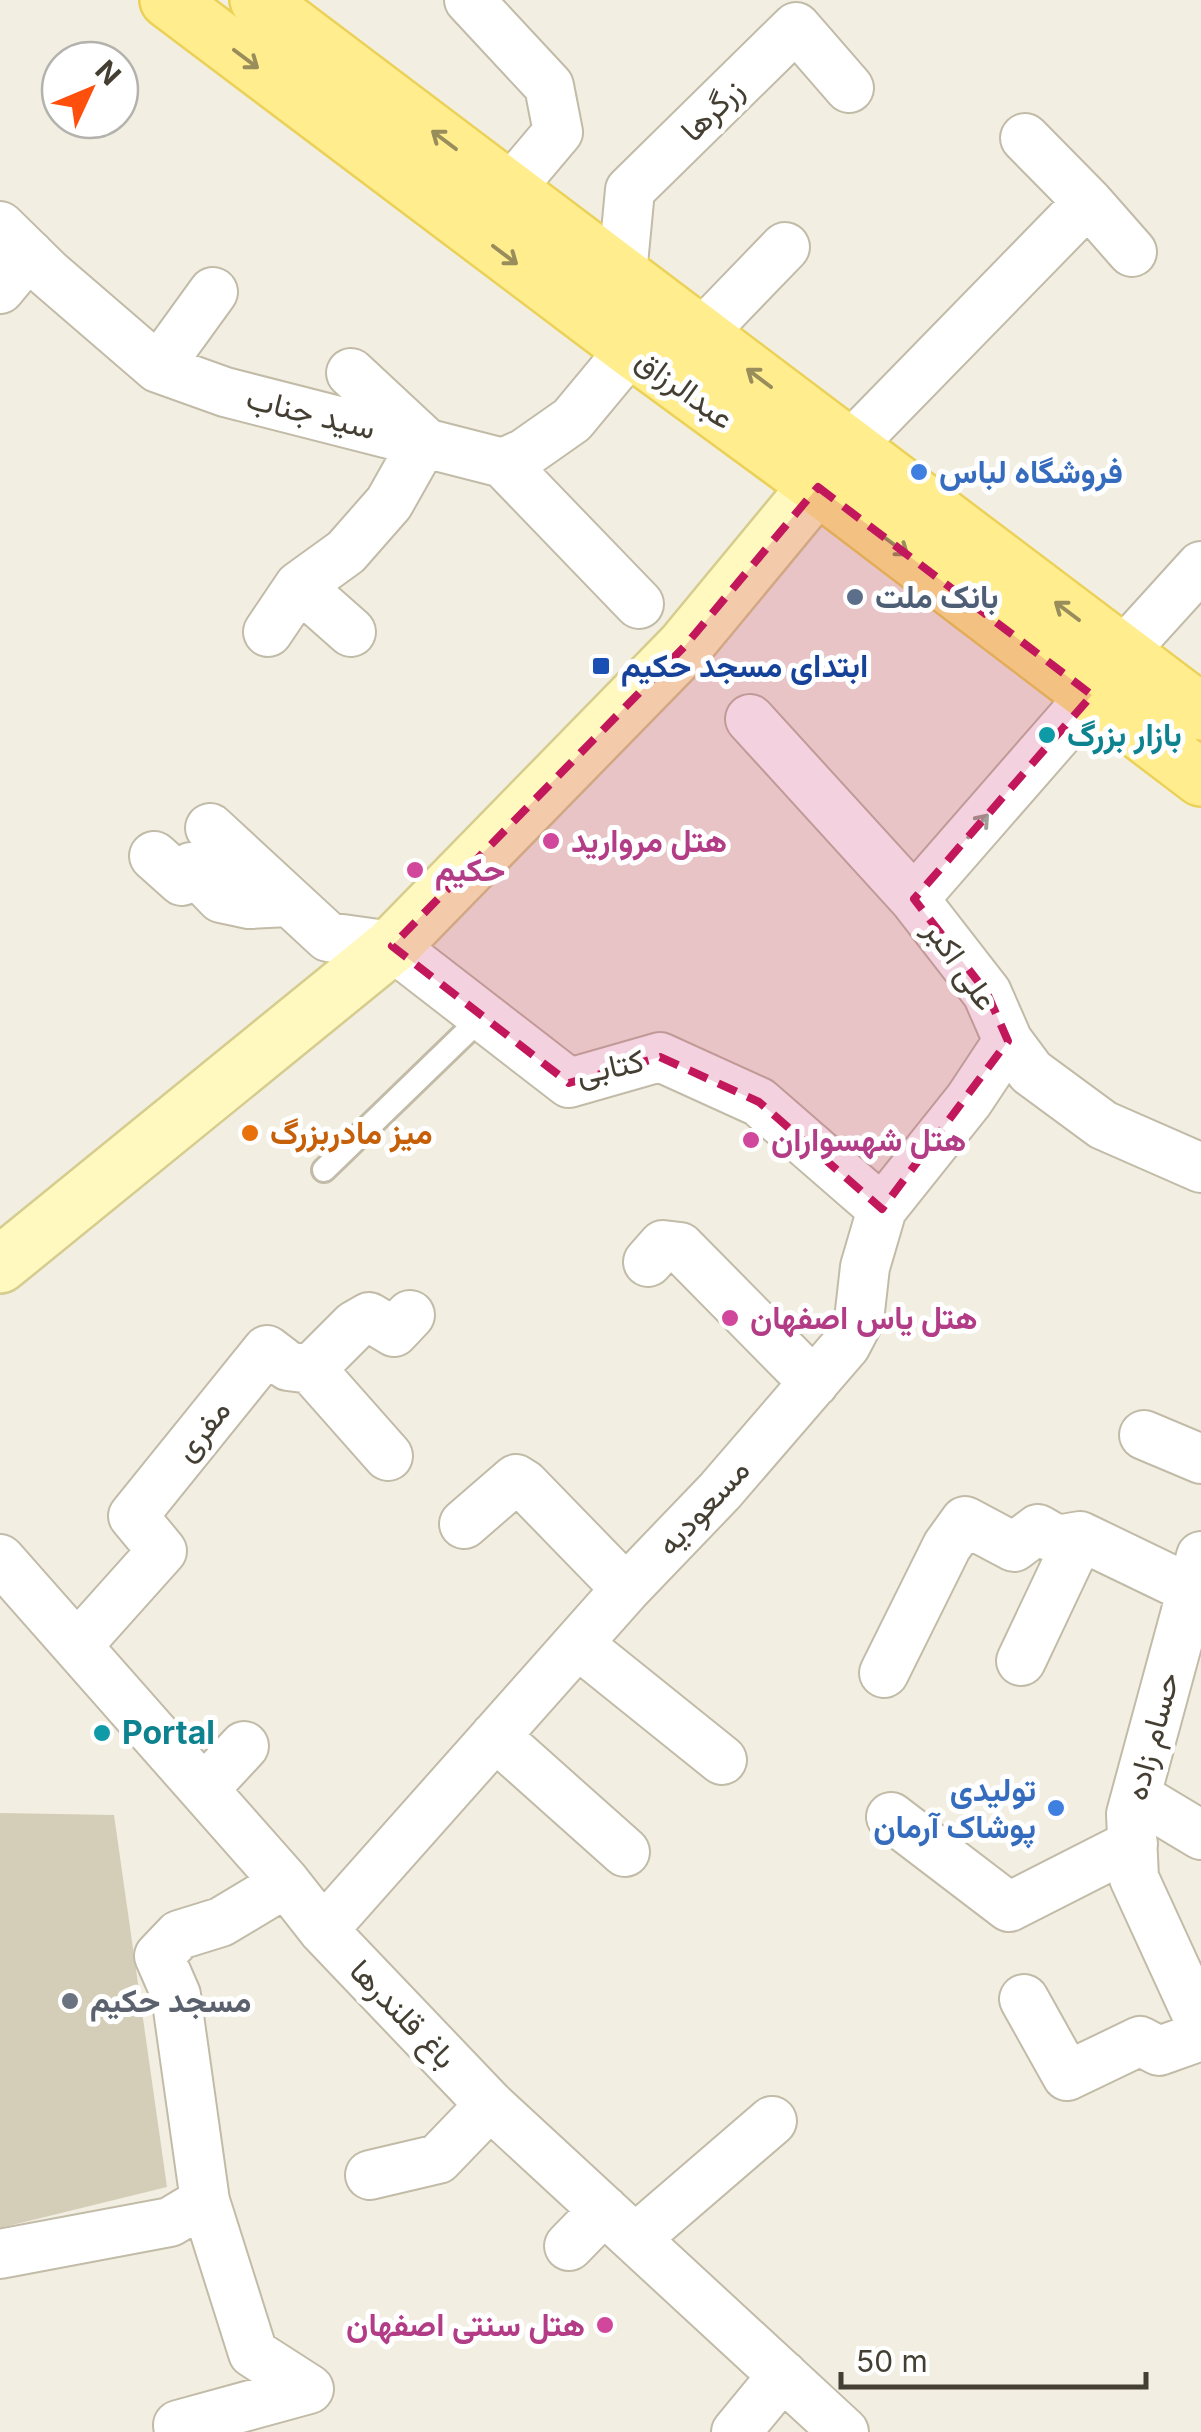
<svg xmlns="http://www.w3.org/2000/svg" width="1201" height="2432" viewBox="0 0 1201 2432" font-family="Inter,Vazirmatn,sans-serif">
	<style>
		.building { fill: #d4cdb7 }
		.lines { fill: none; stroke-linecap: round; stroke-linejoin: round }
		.service-casing { stroke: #c1bba7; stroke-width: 28 }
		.minor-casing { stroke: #c1bba7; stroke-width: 52 }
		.secondary-casing { stroke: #d5cc8e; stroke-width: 60 }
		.primary-casing { stroke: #ebd158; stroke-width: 60 }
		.service { stroke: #fff; stroke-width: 22 }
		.minor { stroke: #fff; stroke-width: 48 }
		.secondary { stroke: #fff8bf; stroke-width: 55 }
		.primary { stroke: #ffed8e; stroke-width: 55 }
		.oneway { stroke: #988d5b }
		.oneway2 { stroke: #a29f98 }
		.marked { fill: #c2185b; fill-opacity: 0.2; stroke: #c2185b; stroke-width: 8; stroke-dasharray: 20 12; stroke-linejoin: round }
		.shop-dot { fill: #3f7fe0; stroke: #fff; stroke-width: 4 }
		.service-dot { fill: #5c6f8a; stroke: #fff; stroke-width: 4 }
		.transit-dot { fill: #1a4fb4; stroke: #fff; stroke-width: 4 }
		.culture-dot { fill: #0f9aa8; stroke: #fff; stroke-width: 4 }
		.hotel-dot { fill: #d1479c; stroke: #fff; stroke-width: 4 }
		.food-dot { fill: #e8710a; stroke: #fff; stroke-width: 4 }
		.worship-dot { fill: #6b7280; stroke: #fff; stroke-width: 4 }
		.labels { text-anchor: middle; stroke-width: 10; stroke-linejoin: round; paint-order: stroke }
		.street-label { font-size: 32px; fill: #443f32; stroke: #fff }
		.shop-label { font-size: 32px; font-weight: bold; fill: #366cbe; stroke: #fff; text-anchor: start }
		.service-label { font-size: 32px; font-weight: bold; fill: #4e5e75; stroke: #fff; text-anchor: start }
		.transit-label { font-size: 32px; font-weight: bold; fill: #164399; stroke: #fff; text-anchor: start }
		.culture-label { font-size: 32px; font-weight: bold; fill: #0d838f; stroke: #fff; text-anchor: start }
		.hotel-label { font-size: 32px; font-weight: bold; fill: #b23c85; stroke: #fff; text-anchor: start }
		.food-label { font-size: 32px; font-weight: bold; fill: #c56008; stroke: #fff; text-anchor: start }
		.worship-label { font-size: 32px; font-weight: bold; fill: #5b616d; stroke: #fff; text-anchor: start }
	</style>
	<rect width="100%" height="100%" fill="#f2efe2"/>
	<path class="building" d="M0 1813 114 1815 167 2187 0 2228Z"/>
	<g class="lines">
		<defs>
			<path id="service" d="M324 1170 483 1016"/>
			<path id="minor" d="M469 0 549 86 558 132 509 190
				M1088 202 1132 252
				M0 226 49 274 158 368 225 392 503 463 525 453 572 420 631 349
				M622 274 630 190 796 27 849 88
				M0 289 29 254
				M701 334 785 247
				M158 368 213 292
				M850 446 1088 202 1025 138
				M503 463 639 604
				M299 586 351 632
				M268 632 299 586 346 552 389 503 424 441 351 373
				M1123 652 1201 566
				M750 719 914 899 987 993 1008 1041 1031 1072 1103 1125 1201 1168
				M210 828 328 937 392 946 569 1083 660 1057 759 1102 882 1209
				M154 856 182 881 191 867 221 898 249 904 288 902
				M914 899 1092 695
				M648 1262 663 1245 680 1247 814 1383
				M311 1369 388 1456
				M1144 1435 1201 1459
				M464 1524 516 1479 524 1484 626 1589
				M1201 1556 1131 1814 1134 1878 1201 2024
				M0 1559 286 1883 323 1930 490 2105 844 2432
				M579 1645 722 1760
				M77 1646 162 1551 133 1516 267 1350 288 1366 311 1369 355 1325 369 1317 394 1332 410 1315
				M1021 1661 1080 1536
				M884 1673 947 1546 965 1521 1014 1547 1038 1529 1057 1540 1080 1536 1192 1590
				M495 1736 625 1852
				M204 1789 244 1746
				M1136 1796 1201 1835
				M891 1817 1009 1907 1133 1844
				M323 1930 626 1589 720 1491 846 1345 859 1320 865 1267 882 1209 969 1100 1008 1041
				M1024 1999 1067 2076 1140 2041 1159 2051 1201 2036
				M370 2175 438 2159 490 2105
				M635 2239 772 2121
				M569 2246 604 2210
				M0 2254 170 2222 205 2201 176 1995 159 1956 179 1935 221 1922 286 1883
				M179 2432 178 2425 309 2389 253 2353 205 2201
				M736 2432 783 2375"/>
			<path id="secondary" d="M0 1265 392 946 684 647 846 451"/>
			<path id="primary" d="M168 0 631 349 807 478 1201 778
				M258 0 1201 712"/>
		</defs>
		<use href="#service" class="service-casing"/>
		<use href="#minor" class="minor-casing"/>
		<use href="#secondary" class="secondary-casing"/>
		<use href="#primary" class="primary-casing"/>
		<use href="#service" class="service"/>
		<use href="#minor" class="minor"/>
		<use href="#secondary" class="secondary"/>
		<use href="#primary" class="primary"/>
	</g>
	<defs><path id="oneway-shaft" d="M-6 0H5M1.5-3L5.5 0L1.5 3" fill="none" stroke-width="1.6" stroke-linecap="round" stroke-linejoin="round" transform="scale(2.5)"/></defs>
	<g class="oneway">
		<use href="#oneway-shaft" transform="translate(246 59) rotate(37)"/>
		<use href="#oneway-shaft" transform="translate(444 140) rotate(-143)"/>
		<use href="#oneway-shaft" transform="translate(505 255) rotate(37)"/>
		<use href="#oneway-shaft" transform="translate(759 378) rotate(-143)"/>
		<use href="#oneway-shaft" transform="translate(896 546) rotate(37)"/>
		<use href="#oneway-shaft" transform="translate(1067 611) rotate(-143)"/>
	</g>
	<use class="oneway2" href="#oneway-shaft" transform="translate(978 826) rotate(-49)"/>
	<path class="marked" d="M818 487 1092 695 914 899 987 993 1008 1041 882 1209 759 1102 660 1057 569 1083 392 946 684 647Z"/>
	<g class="shop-dot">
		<circle cx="919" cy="472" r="10"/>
		<circle cx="1056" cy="1808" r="10"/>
	</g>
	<circle class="service-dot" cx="855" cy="597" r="10"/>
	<rect class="transit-dot" x="591" y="656" width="20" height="20" rx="5"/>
	<g class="culture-dot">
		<circle cx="1047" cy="735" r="10"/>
		<circle cx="102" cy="1733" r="10"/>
	</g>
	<g class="hotel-dot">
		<circle cx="551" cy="841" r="10"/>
		<circle cx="415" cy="870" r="10"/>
		<circle cx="751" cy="1140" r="10"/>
		<circle cx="730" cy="1318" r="10"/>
		<circle cx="605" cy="2325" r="10"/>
	</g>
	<circle class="food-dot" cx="250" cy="1133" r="10"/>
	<circle class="worship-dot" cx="70" cy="2001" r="10"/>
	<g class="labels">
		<g class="street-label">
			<text transform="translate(712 110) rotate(-45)" y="11">زرگرها</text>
			<text transform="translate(685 389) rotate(36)" y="11">عبدالرزاق</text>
			<text transform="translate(311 413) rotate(14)" y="11">سید جناب</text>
			<text transform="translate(961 965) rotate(55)" y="11">علی اکبر</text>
			<text transform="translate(610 1067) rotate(-12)" y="11">کتابی</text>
			<text transform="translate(202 1430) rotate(-51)" y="11">مفری</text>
			<text transform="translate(703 1507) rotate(-47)" y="11">مسعودیه</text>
			<text transform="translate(1152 1736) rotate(-75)" y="11">حسام زاده</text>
			<text transform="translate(403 2014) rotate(46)" y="11">باغ قلندرها</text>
		</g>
		<g class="shop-label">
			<text x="939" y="483">فروشگاه لباس</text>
			<text x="1036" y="1801" text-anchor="end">تولیدی<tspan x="1036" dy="37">پوشاک آرمان</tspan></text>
		</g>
		<g class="service-label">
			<text x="875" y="608">بانک ملت</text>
		</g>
		<g class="transit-label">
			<text x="621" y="677">ابتدای مسجد حکیم</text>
		</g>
		<g class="culture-label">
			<text x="1067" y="746">بازار بزرگ</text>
			<text x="122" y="1744">Portal</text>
		</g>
		<g class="hotel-label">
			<text x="571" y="852">هتل مروارید</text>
			<text x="435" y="881">حکیم</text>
			<text x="771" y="1151">هتل شهسواران</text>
			<text x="750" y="1329">هتل یاس اصفهان</text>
			<text x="585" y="2336" text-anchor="end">هتل سنتی اصفهان</text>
		</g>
		<g class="food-label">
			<text x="270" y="1144">میز مادربزرگ</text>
		</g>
		<g class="worship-label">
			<text x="90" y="2012">مسجد حکیم</text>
		</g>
	</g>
	<g transform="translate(90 90) rotate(46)"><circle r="48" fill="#ffffff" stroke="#b4b2ad" stroke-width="2.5"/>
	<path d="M0-8L18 38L0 25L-18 38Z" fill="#ff4f0c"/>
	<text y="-15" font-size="28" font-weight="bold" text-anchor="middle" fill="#443f32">N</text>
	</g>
	<path d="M841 2372v15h305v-15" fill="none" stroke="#443f32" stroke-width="5"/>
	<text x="856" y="2372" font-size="30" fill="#443f32" stroke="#ffffff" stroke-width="8" paint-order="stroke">50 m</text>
</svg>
